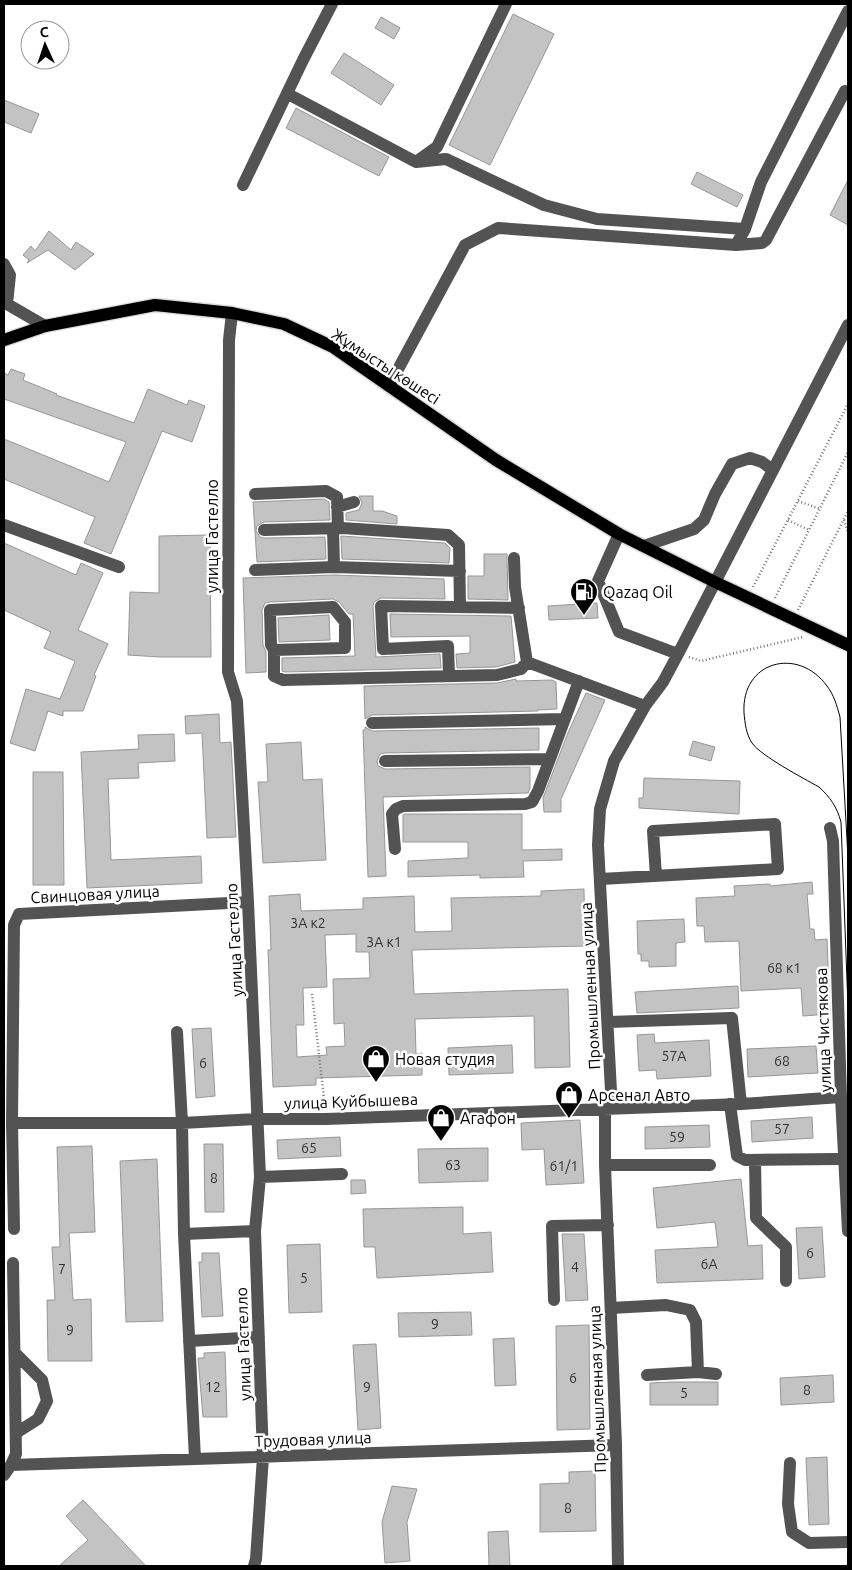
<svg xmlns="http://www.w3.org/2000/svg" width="852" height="1570" viewBox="0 0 852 1570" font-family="Ubuntu,sans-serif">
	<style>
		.building { fill: #c3c3c3; stroke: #979797; fill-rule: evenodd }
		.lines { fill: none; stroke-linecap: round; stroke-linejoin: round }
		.major-casing { stroke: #dbdbdb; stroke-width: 15 }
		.path { stroke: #757575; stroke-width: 2.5; stroke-dasharray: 1 2.5; stroke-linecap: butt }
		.minor { stroke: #535353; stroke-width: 12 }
		.major { stroke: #000; stroke-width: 12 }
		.tram { stroke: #000; stroke-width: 1 }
		.labels { text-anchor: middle; stroke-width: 5; stroke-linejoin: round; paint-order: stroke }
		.number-label { font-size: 14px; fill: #313131 }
		.street-label { font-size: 16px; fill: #000; stroke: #fff }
		.poi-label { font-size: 16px; fill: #000; stroke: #fff; text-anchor: start }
	</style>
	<rect width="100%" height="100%" fill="#fff"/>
	<path class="building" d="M513 14 554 34 490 165 449 145Z
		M381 17 400 28 394 39 375 28Z
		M344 53 394 85 381 105 331 73Z
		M4 100 39 114 31 133 4 122Z
		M296 108 389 157 379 176 286 128Z
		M697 172 743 195 737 207 691 184Z
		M848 180V225L830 215Z
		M49 231 71 250 76 242 94 254 75 270 48 250 27 263 29 260 23 255 31 246 35 251Z
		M11 369 25 374 23 380 57 394 56 395 134 423 148 389 187 405 189 400 205 406 192 442 162 431 111 554 84 543 95 517 4 479V439L109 482 126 442 4 399V373L8 375Z
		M359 496H373V511H382L397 516V524L346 520V513L359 510 362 503Z
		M324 499 329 502 330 520 264 522 257 526 256 531 260 537 264 538 325 537 326 559 257 562 253 502Z
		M210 535 211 657H160L128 655 130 592 159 593V536Z
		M341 536 445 543 450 548 449 563 342 559Z
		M4 543 76 575 81 563 103 573 78 630 108 644 94 675 96 676 83 711H63V716L48 711 35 751 10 743 26 689 60 699 75 661 44 648 51 632 4 610Z
		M484 554H507L508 600 468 599V576H484Z
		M334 575 444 579 445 599 381 598 374 602 373 606 376 657 440 654 441 668 285 672 282 671V658L355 656 353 614H349L339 602 333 599 270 602 265 603 262 610 263 645 266 652V672L246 673 243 578Z
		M597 603 598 618 549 620 548 606Z
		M390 614 511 616 515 662 496 667 457 668 456 654 470 653V636L391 637Z
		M329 615 330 640 279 642 278 618Z
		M516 679V681L552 680 556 682 557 709 538 710V711L372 715 365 719 364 686 497 683Z
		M586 693 605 700 561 799V812H544L543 798 567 735Z
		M219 714 220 743 231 742 236 837 207 838 202 733 186 734 185 716Z
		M365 727 372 731 539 728V750L385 753 380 754 377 761 378 766 385 769 530 767V788L528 793 383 797 386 876 368 877 363 730H365Z
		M174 734 175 761 138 763 139 778 108 779 111 860 201 856 202 883 87 888 81 752 139 749 138 735Z
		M693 741 715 747 711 761 689 755Z
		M301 742 303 780 322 779 326 860 263 863 258 782H268L266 744Z
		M33 772H63L64 885H33Z
		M644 778 740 781 739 814 639 808V798H643Z
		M405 814H522V850L562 849V860L523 861 524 877 480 878V875L408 877V861L468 858V842H403V815Z
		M812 882 813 894H807L810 929H814L815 940 827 939 830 1014 803 1016 801 988 741 991 739 941 705 942 704 926H697L696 898 735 896 734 886 770 884V886Z
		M584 889 585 946 412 950 414 994 568 989 570 1067 535 1068 534 1016 415 1019 416 1054 422 1053V1075L316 1078V1085L273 1087 268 950H271L269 896 300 894 301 911 363 909V898L414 896 415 932 452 931 451 898 541 896V891ZM356 934V952H369L370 978 333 979 334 1024 344 1023 345 1046 326 1047 327 1055 297 1057 296 1025H304L303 988 327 987 325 935Z
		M684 919 685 942 676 943V966L649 967V961H641V954H638L637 921Z
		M738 986 739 1008 637 1013 635 992Z
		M211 1028 215 1096 196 1098 192 1029Z
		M654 1034 655 1043 709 1040 711 1076 657 1079 656 1070 639 1071 637 1035Z
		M512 1045 513 1073 449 1075 448 1048Z
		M816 1046 818 1073 748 1077 747 1049Z
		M812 1117 813 1138 752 1142 751 1121Z
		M580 1120 584 1183 546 1185 544 1149 522 1150 521 1123Z
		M709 1125 710 1147 645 1149V1127Z
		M340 1137 341 1156 278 1159 277 1140Z
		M204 1144H223L224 1212H205Z
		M92 1146 95 1232 69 1233 73 1300 91 1299 92 1361H48L47 1300H55L52 1247H60L57 1147Z
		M488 1148V1181L419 1183 418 1149Z
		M157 1159 163 1321 126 1322 120 1161Z
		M741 1179 748 1246 762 1245 763 1279 657 1283 655 1250 718 1247 715 1222 657 1228 653 1188Z
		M351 1180H365L366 1193 351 1194Z
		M463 1207V1234L491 1232 493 1272 377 1278 375 1247H364L363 1209Z
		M822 1227 825 1277 799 1279 796 1228Z
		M562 1234H584L588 1300 566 1301Z
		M320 1244 322 1312 289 1313 287 1245Z
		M202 1253H219L223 1316 202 1317 199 1262H202Z
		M471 1312 472 1335 399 1337 398 1313Z
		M589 1325 590 1429 557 1430 556 1326Z
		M514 1338 516 1385 495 1386 493 1339Z
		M376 1344 381 1428 358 1430 353 1345Z
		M225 1352 227 1417H203L198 1358H204V1353Z
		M833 1375 834 1402 781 1405 780 1378Z
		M671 1382H718V1405H650V1383Z
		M827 1457 829 1524 809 1525 806 1458Z
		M595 1471 596 1531 540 1532V1484L569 1483V1472Z
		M392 1486 417 1489 407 1522 410 1561 385 1563 382 1522Z
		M83 1500 146 1566H59L88 1540 66 1516Z
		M508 1531 510 1566H489L488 1532Z"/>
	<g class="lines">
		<defs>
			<path id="major" d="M4 340 45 326 155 305 232 313 284 324 333 347 496 460 619 534 715 582 848 645"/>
		</defs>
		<use href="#major" class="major-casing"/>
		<path class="path" d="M798 501 820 509
			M788 520 809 530
			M844 520 848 532
			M753 587 848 404
			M775 598 848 452
			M798 610 848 511
			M689 657 701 661 803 637
			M312 994 325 1107"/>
		<path class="minor" d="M288 94 416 162 446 159 544 205 597 219 745 229
			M416 162 437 147 506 4
			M243 185 303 60 332 4
			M736 245 762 243 766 240 845 91
			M4 264 10 275 7 304
			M4 304H7L45 326
			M232 313 229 340 228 672 237 701 248 902 260 1177 255 1231 263 1457 256 1559 254 1566
			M389 386 465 245 498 228 736 245 745 229 761 182 848 11
			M255 494 326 491 337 497 338 528
			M337 507 354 502
			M4 525 119 567
			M333 528 334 567 460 571
			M264 530 342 528 448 535 459 545 460 607
			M619 534 598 581 619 632 678 654
			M644 546 694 529 704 520 715 494 732 464 750 458 762 462 773 470
			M514 558 515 587 527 662 645 706
			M255 570 334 567
			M274 650 271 645 270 610 333 607 345 622V648L274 650V676L283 680 497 675 521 669 527 662
			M449 676 448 646 383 649 381 606 519 608
			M372 723 565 719
			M385 761 550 759
			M830 828 833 841 841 1097 848 1231
			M395 849 392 814 396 809 403 806 525 804 532 802 538 791 579 681
			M601 879 778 869 775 824 653 831 656 876
			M608 1022 732 1018 741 1104
			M177 1032 182 1123 184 1234 195 1459
			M730 1104 737 1156 745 1160 837 1159
			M12 1123H182L257 1119H326L741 1104 841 1097
			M755 1160 756 1218 786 1247V1281
			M605 1165H710
			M260 1177 342 1174
			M14 1229 12 1123 14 925 19 914 248 902
			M184 1234 255 1231
			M554 1300 552 1226 608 1225
			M611 1308 666 1305 690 1310 696 1322 698 1372
			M189 1341 259 1337
			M15 1353 42 1380 47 1401 38 1419 16 1433
			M647 1375 698 1372 716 1374
			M790 1463 788 1504 792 1532 809 1543 848 1542
			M11 1465 616 1445
			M4 1475 11 1465 16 1454 13 1263
			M618 1566 616 1445 605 1165V1109L611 1091 598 845 600 809 614 761 645 706 663 682 678 654 848 325"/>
		<use href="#major" class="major"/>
		<path class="tram" d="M848 857 840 717C837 706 834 695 827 686 798 646 741 661 744 713 745 723 746 734 752 743 761 756 803 778 819 787 830 797 837 807 841 822L848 1007"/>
	</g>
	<defs>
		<symbol id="fuel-pin" viewBox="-11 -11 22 30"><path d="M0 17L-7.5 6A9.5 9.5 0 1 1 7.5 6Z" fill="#000" stroke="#fff"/><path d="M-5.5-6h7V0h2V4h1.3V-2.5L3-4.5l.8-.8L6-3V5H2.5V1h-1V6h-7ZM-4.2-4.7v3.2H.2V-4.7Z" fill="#fff"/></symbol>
		<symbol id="shop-pin" viewBox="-11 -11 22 30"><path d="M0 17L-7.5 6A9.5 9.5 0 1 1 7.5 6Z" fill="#000" stroke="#fff"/><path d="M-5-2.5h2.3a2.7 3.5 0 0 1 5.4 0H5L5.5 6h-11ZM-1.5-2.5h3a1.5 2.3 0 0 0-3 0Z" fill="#fff"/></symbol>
	</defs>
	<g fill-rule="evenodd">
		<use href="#fuel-pin" x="568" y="576" width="32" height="43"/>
		<use href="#shop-pin" x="360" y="1043" width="32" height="43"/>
		<use href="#shop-pin" x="553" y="1079" width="32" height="43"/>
		<use href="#shop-pin" x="425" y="1102" width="32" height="43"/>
	</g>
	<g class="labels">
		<g class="number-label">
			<text x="308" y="928">3А к2</text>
			<text x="384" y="947">3А к1</text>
			<text x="784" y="973">68 к1</text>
			<text x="674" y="1061">57А</text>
			<text x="782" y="1066">68</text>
			<text x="203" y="1068">6</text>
			<text x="782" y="1134">57</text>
			<text x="677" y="1142">59</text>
			<text x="309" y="1153">65</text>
			<text x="453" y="1170">63</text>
			<text x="564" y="1171">61/1</text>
			<text x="214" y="1183">8</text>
			<text x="810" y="1258">6</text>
			<text x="709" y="1269">6А</text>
			<text x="575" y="1272">4</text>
			<text x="62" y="1274">7</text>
			<text x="304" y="1283">5</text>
			<text x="435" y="1329">9</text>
			<text x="70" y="1335">9</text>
			<text x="573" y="1383">6</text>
			<text x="213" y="1392">12</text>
			<text x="367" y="1392">9</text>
			<text x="807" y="1395">8</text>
			<text x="684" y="1398">5</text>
			<text x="568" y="1513">8</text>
		</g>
		<g class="street-label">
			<text transform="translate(386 366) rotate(33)" y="6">Жұмысты көшесі</text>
			<text transform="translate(212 536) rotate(-90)" y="6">улица Гастелло</text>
			<text transform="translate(95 894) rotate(-3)" y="6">Свинцовая улица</text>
			<text transform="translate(234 940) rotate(-93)" y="6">улица Гастелло</text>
			<text transform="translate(590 986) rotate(-93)" y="6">Промышленная улица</text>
			<text transform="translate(823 1030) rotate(-92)" y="6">улица Чистякова</text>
			<text transform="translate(351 1101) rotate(-2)" y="6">улица Куйбышева</text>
			<text transform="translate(243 1344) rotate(-92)" y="6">улица Гастелло</text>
			<text transform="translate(597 1389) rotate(-92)" y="6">Промышленная улица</text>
			<text transform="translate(313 1439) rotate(-2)" y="6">Трудовая улица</text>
		</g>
		<g class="poi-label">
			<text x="603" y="598">Qazaq Oil</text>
			<text x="395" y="1065">Новая студия</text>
			<text x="588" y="1101">Арсенал Авто</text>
			<text x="460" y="1124">Агафон</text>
		</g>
	</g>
	<rect width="852" height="1570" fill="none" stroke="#000000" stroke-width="10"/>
	<g transform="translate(45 45) rotate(357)"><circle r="24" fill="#ffffff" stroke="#999999"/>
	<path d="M0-4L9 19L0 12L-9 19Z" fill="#000000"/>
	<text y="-8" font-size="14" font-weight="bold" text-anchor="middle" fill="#000000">С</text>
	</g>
</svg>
